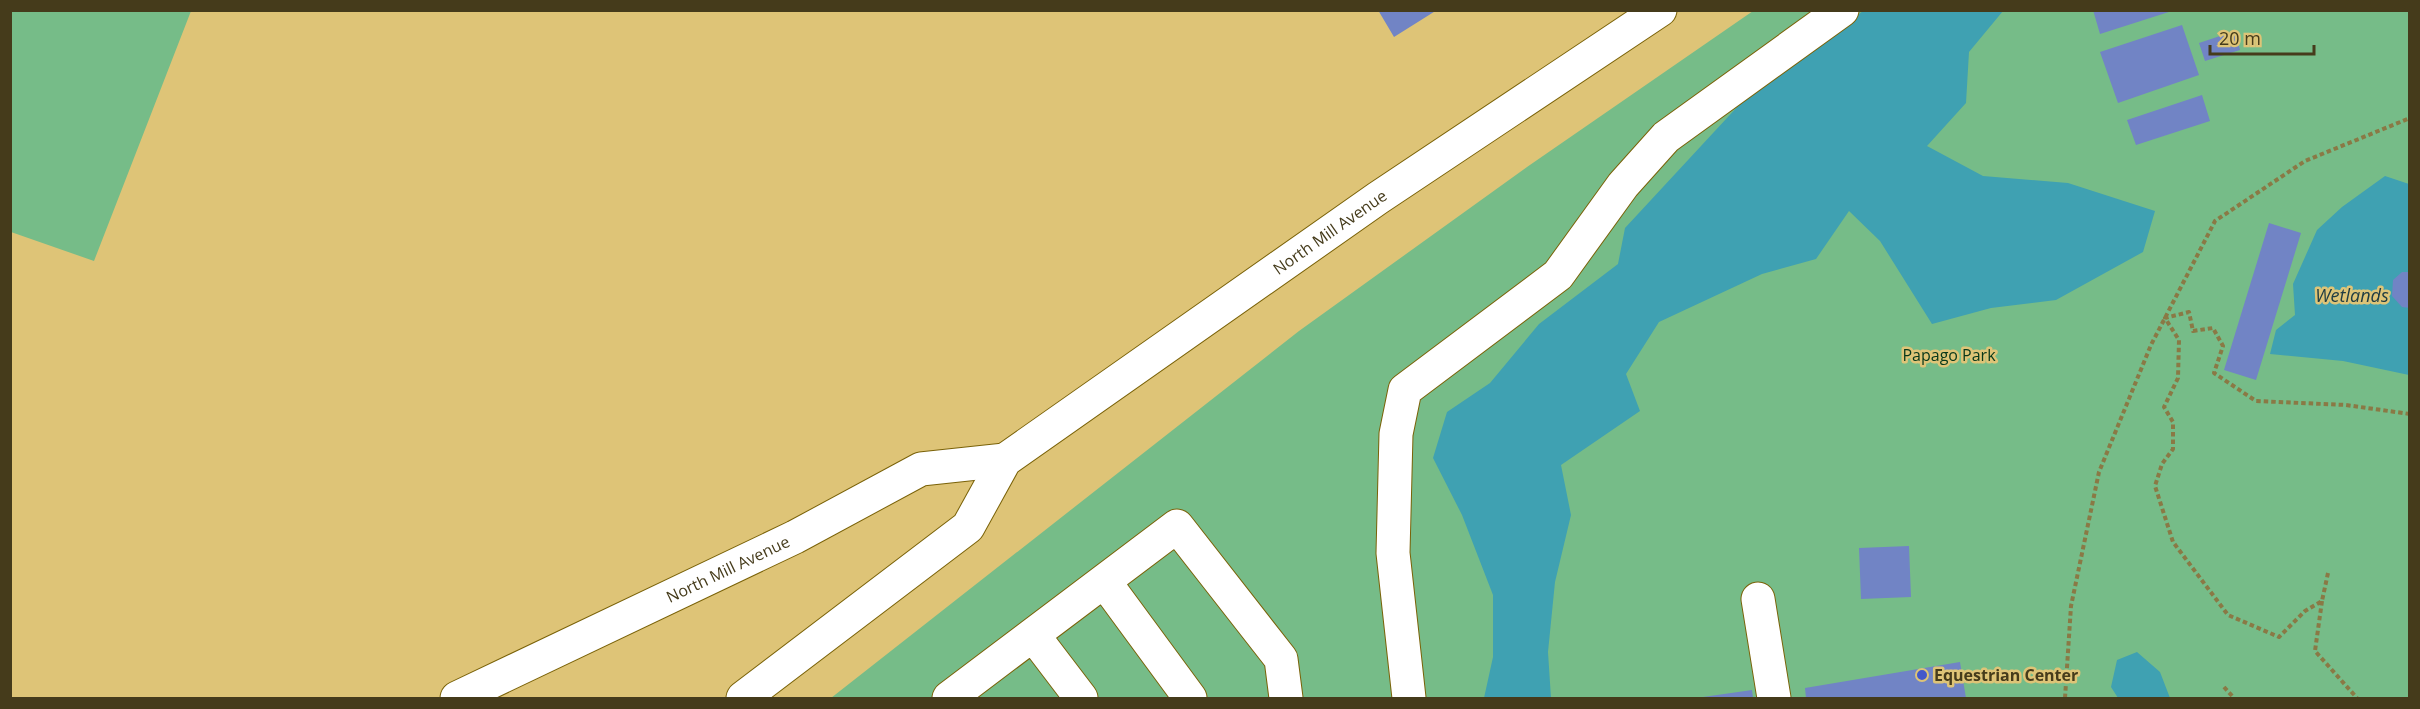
<svg xmlns="http://www.w3.org/2000/svg" width="2420" height="709" viewBox="0 0 2420 709" font-family="'Open Sans',sans-serif">
	<style>
		.green { fill: #76bc88 }
		.water { fill: #3fa1b2 }
		.building { fill: #7184c5 }
		.lines { fill: none; stroke-linecap: round; stroke-linejoin: round }
		.minor-casing { stroke: #7a6208; stroke-width: 35 }
		.major-casing { stroke: #7a6208; stroke-width: 35 }
		.path { stroke: #8a7945; stroke-width: 4; stroke-dasharray: 4.5 3; stroke-linecap: butt }
		.minor { stroke: #fff; stroke-width: 33 }
		.major { stroke: #fff; stroke-width: 33 }
		.poi-dot { fill: #4357ca; stroke: #dec477; stroke-width: 2 }
		.labels { text-anchor: middle; stroke-width: 5; stroke-linejoin: round; paint-order: stroke }
		.street-label { font-size: 16px; fill: #453b1b; stroke: #dec477 }
		.park-label { font-size: 16px; fill: #07381a; stroke: #dec477 }
		.poi-label { font-size: 16px; font-weight: bold; fill: #453b1b; stroke: #dec477; text-anchor: start }
		.water-label { font-size: 18px; font-style: italic; fill: #203d43; stroke: #dec477 }
	</style>
	<rect width="100%" height="100%" fill="#dec477"/>
	<path class="green" d="M11 10 191 11 94 261 11 232Z
		M1753 11H2409V698H831L1299 331 1527 167Z"/>
	<path class="water" d="M1863 11H2003L1969 52 1966 103 1927 146 1983 176 2068 183 2155 211 2143 252 2056 300 1991 308 1932 324 1880 241 1849 211 1816 259 1762 274 1659 322 1626 374 1640 411 1561 465 1571 515 1555 582 1548 652 1551 698H1484L1493 657V595L1462 515 1433 458 1447 412 1490 383 1539 324 1618 264 1625 228 1739 105Z
		M2385 176 2409 184V375L2343 361 2270 354 2276 330 2295 315 2293 284 2317 230 2342 207Z
		M2137 652 2160 672 2170 698H2118L2111 687 2117 660Z"/>
	<path class="building" d="M1378 10H1437L1394 37Z
		M2093 10H2172V11L2100 34Z
		M2182 25 2199 75 2118 103 2100 52Z
		M2235 31 2240 50 2205 61 2199 43Z
		M2202 95 2210 121 2136 145 2127 120Z
		M2269 223 2301 233 2256 380 2224 370Z
		M2402 272H2410V308L2402 307 2392 296 2393 280Z
		M1909 546 1911 597 1861 599 1859 548Z
		M1960 662 1966 698H1806L1805 688Z
		M1752 690 1753 698H1704L1703 697Z"/>
	<g class="lines">
		<defs>
			<path id="minor" d="M1104 581 1190 698
				M1758 599 1774 698
				M1033 635 1081 698
				M949 698 1177 526 1281 659 1286 698
				M1409 698 1393 553 1396 434 1405 390 1558 275 1623 185 1666 137 1842 10"/>
			<g id="major">
				<path id="s1" d="M457 698 795 537 921 469 1005 460"/>
				<path id="s2" d="M743 698 968 527 1005 460 1378 198 1660 10"/>
			</g>
		</defs>
		<use href="#minor" class="minor-casing"/>
		<use href="#major" class="major-casing"/>
		<path class="path" d="M2328 573 2322 601 2305 611 2279 637 2228 615 2173 542 2155 486 2162 464 2173 449V422L2164 407 2178 378 2179 340 2165 318 2189 312 2193 331 2213 328 2223 346 2214 373 2256 401 2346 405 2410 414
			M2322 601 2315 651 2357 698
			M2224 687 2234 698
			M2065 698 2071 606 2099 472 2151 345 2215 221 2305 161 2410 118"/>
		<use href="#minor" class="minor"/>
		<use href="#major" class="major"/>
	</g>
	<circle class="poi-dot" cx="1922" cy="675" r="6"/>
	<g class="labels">
		<g class="street-label">
			<text dy="6" stroke="none"><textPath href="#s2" startOffset="756">North Mill Avenue</textPath></text>
			<text dy="6" stroke="none"><textPath href="#s1" startOffset="300">North Mill Avenue</textPath></text>
		</g>
		<g class="park-label">
			<text x="1949" y="361">Papago Park</text>
		</g>
		<g class="poi-label">
			<text x="1934" y="681">Equestrian Center</text>
		</g>
		<g class="water-label">
			<text x="2352" y="302">Wetlands</text>
		</g>
	</g>
	<rect width="2420" height="709" fill="none" stroke="#453b1b" stroke-width="24"/>
	<path d="M2210 45v9h104v-9" fill="none" stroke="#453b1b" stroke-width="3"/>
	<text x="2219" y="45" font-size="18" fill="#453b1b" stroke="#dec477" stroke-width="4.5" paint-order="stroke">20 m</text>
</svg>
